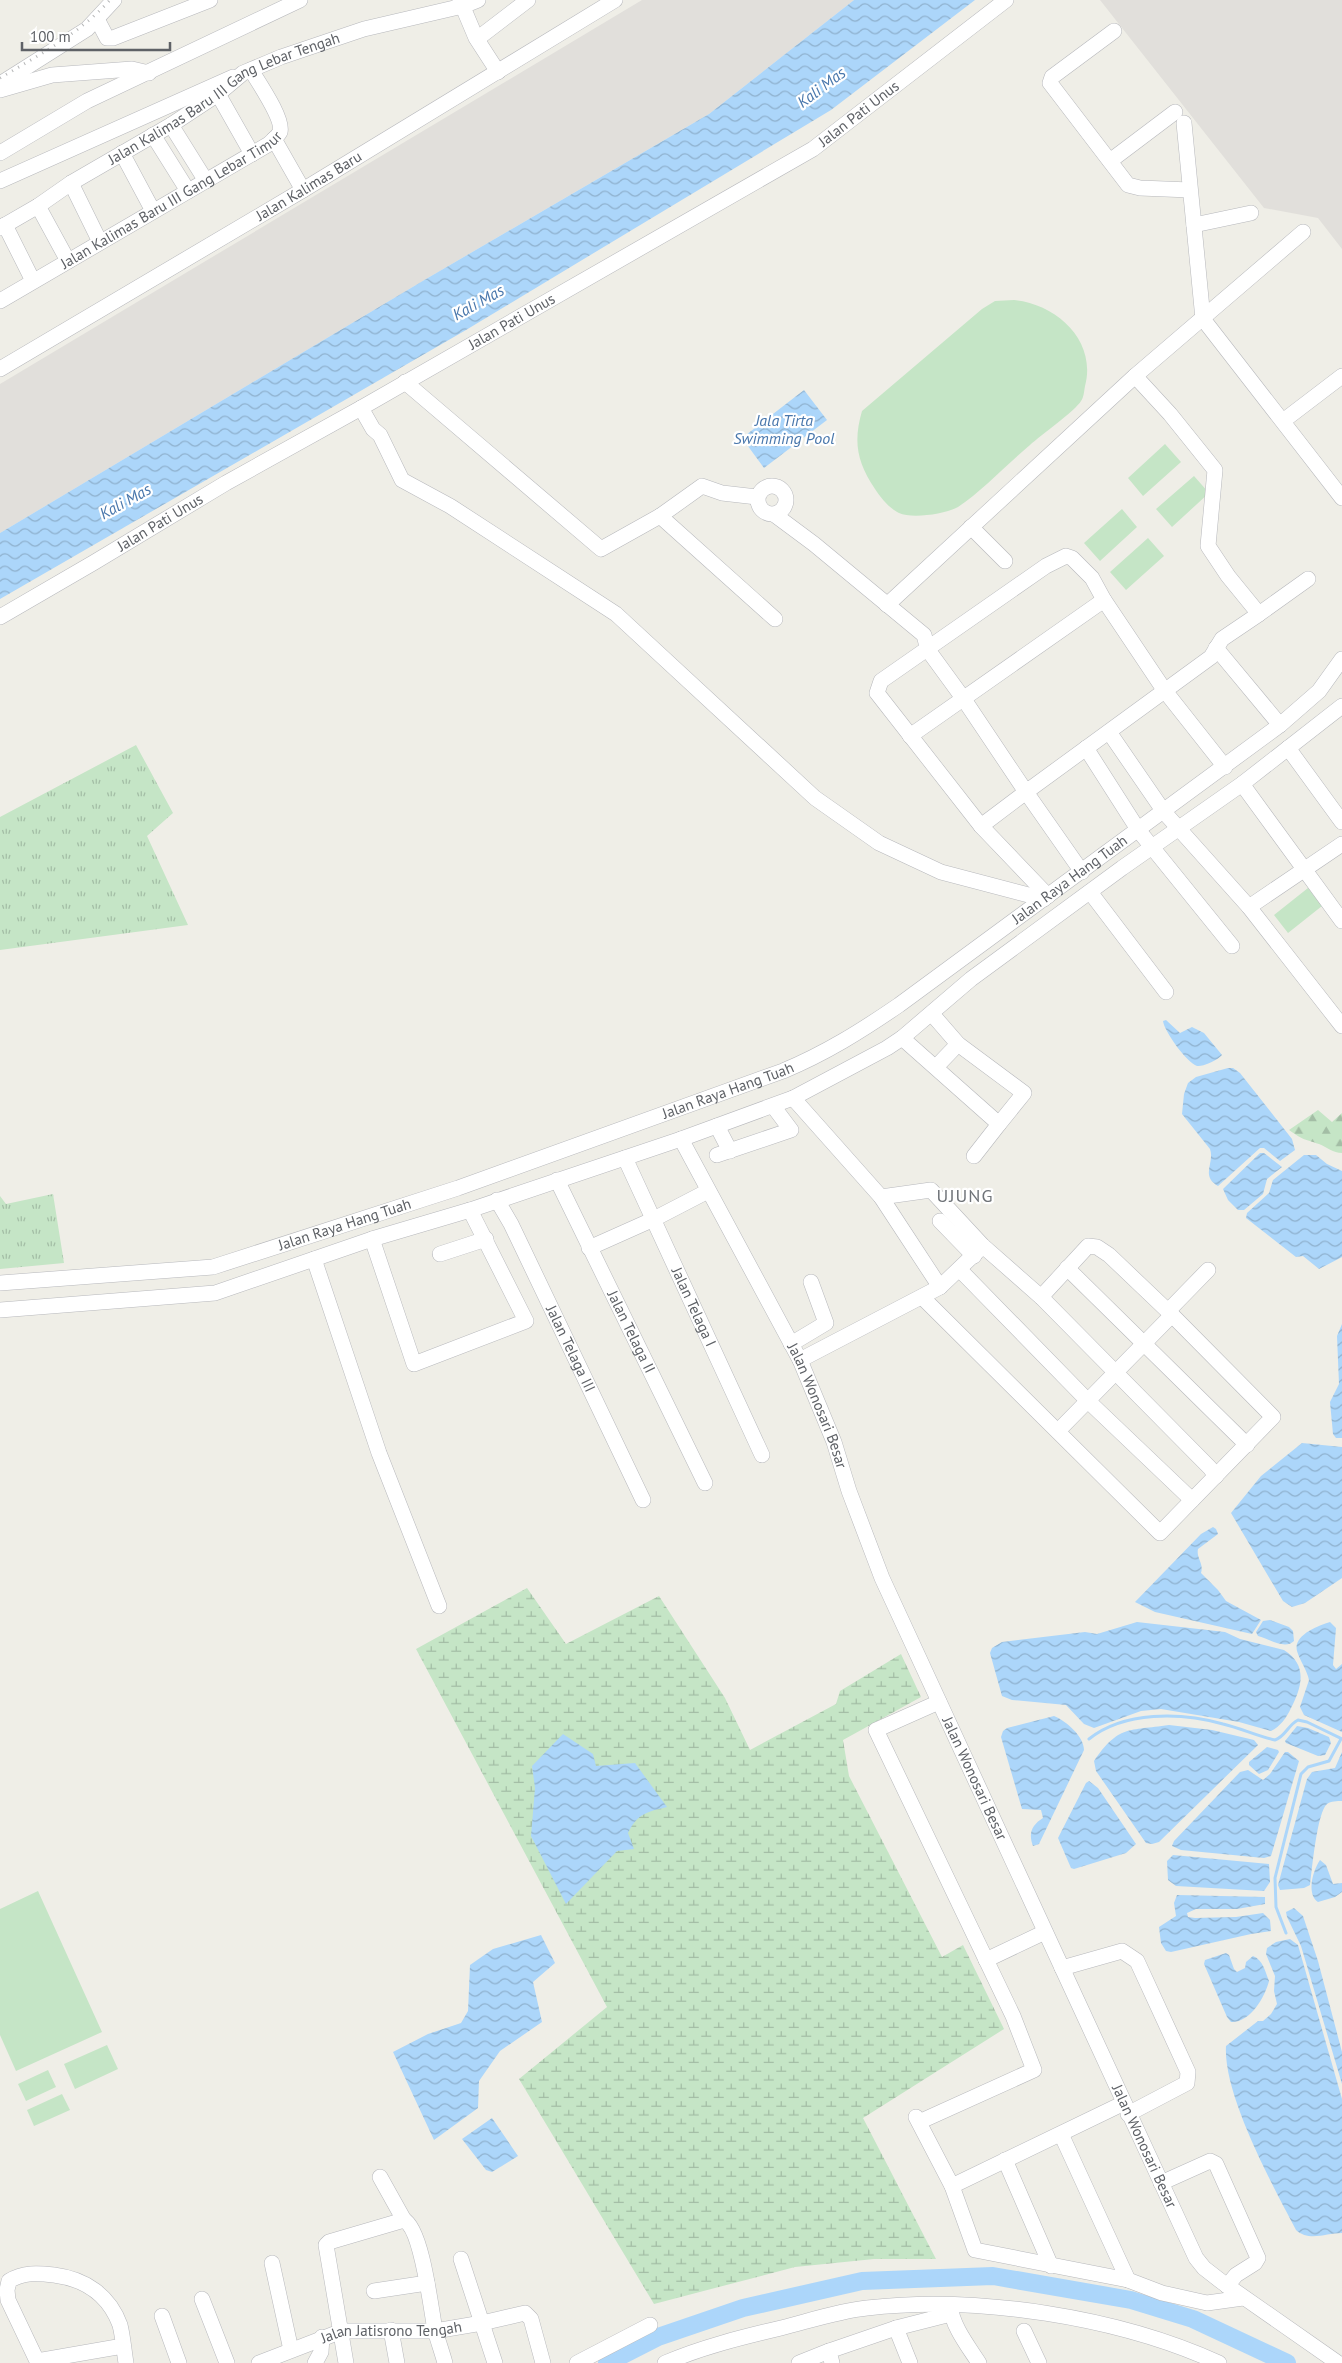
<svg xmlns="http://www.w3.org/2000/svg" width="1342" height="2363" viewBox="0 0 1342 2363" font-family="'PT Sans',sans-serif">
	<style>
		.industrial { fill: #e1dfdb }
		.grass { fill: url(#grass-tufts) }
		.forest { fill: url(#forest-firs) }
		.wetland { fill: url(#wetland-marsh) }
		.pitch { fill: #c5e5c6 }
		.water { fill: url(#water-waves) }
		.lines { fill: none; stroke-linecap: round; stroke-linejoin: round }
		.stream { stroke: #acd6fa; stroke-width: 3 }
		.river { stroke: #acd6fa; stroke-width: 18 }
		.minor-casing { stroke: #b7b8bc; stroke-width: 16 }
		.minor { stroke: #fff; stroke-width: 15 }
		.rail { stroke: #b4b5b6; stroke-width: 3; stroke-dasharray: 1 6; stroke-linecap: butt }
		.labels { text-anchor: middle; stroke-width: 4.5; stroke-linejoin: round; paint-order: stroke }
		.street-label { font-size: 15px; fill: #5e6166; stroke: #fff }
		.water-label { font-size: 16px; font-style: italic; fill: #4977ac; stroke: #fff }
		.quarter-label { font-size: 18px; letter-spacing: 1px; fill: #6f7378; stroke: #fff }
	</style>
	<defs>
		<pattern id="grass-tufts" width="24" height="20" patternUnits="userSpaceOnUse" patternTransform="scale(1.25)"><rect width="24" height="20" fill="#c5e5c6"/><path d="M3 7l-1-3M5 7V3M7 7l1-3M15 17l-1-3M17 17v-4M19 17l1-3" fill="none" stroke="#a3bda5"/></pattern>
		<pattern id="forest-firs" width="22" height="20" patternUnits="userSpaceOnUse" patternTransform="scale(1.25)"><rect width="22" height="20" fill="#c5e5c6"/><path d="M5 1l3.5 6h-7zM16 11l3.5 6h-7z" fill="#a3bda5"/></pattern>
		<pattern id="wetland-marsh" width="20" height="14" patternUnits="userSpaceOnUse" patternTransform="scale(1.25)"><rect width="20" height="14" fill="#c5e5c6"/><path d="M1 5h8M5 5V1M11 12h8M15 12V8" fill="none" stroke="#a3bda5"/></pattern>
		<pattern id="water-waves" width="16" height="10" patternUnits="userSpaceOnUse" patternTransform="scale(1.25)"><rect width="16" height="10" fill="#acd6fa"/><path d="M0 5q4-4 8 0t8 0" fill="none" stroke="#8fb1ce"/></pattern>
	</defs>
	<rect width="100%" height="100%" fill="#efeee7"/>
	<path class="industrial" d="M642 0H854L709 114 426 279 0 533V384Z
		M1100 0H1342V249L1318 218 1264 208Z"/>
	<path class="grass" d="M136 745 173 813 147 836 188 925 0 950V817Z
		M53 1194 64 1263 0 1269V1196L6 1204Z"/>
	<path class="forest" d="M1318 1110 1332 1122 1342 1113V1153C1333 1153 1327 1147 1319 1144 1304 1139 1303 1140 1289 1130Z"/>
	<path class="wetland" d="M527 1588 566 1644 659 1596 725 1698 750 1750 836 1704 840 1691 901 1654 921 1697 843 1740 849 1776 942 1957 963 1945 1004 2029 863 2118 936 2259H874L795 2267 654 2304 519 2079 607 2007 416 1649Z"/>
	<path class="pitch" d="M1014 300C1057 304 1097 341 1085 386 1084 391 1084 397 1081 401 1076 410 1040 436 1030 445 1007 464 982 491 958 507 946 514 912 519 899 513 890 509 880 497 875 489 857 462 853 442 862 411L982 309 995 301Z
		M1165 444 1181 462 1143 496 1128 478Z
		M1194 476 1209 493 1172 527 1156 509Z
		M1122 509 1137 527 1100 561 1084 543Z
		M1148 538 1164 556 1126 590 1110 572Z
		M1308 888 1322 906 1288 933 1274 915Z
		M38 1891 102 2032 16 2071 0 2035V1909Z
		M107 2045 118 2069 75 2089 64 2064Z
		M48 2070 56 2087 26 2101 18 2084Z
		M62 2094 70 2110 34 2126 27 2110Z"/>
	<path class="water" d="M854 0H975L831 110 466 330 0 599V533L426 279 709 114Z
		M804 390 827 420 764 468 742 438Z
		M1166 1020 1180 1033 1192 1027 1204 1033 1222 1055C1218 1060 1203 1067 1197 1066 1187 1063 1164 1031 1163 1021Z
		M1228 1068H1233L1240 1073 1292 1139 1295 1150 1280 1161 1264 1148H1260L1218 1186C1200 1176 1215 1163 1210 1149L1182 1114 1184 1094 1188 1083 1196 1077Z
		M1260 1153H1264L1282 1167 1267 1179 1263 1194 1244 1210H1238L1228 1200 1223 1189Z
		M1304 1155H1316L1327 1164 1342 1171V1257L1319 1269 1303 1256 1296 1257 1246 1218 1247 1213 1269 1193 1273 1180Z
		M1342 1324V1438H1336L1333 1434 1330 1402 1339 1384 1337 1336Z
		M1302 1443 1342 1447V1578L1305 1603 1292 1607 1283 1601 1231 1513 1261 1476Z
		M1213 1527 1216 1529 1218 1534 1198 1549C1196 1558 1204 1563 1201 1573L1218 1590 1226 1601 1261 1620 1252 1634 1155 1612 1135 1602 1201 1534Z
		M1270 1620 1289 1627 1293 1631 1294 1641C1285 1650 1269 1639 1258 1636L1256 1632 1263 1621Z
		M1137 1622 1225 1632 1240 1639 1284 1650C1308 1665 1302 1687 1291 1708 1287 1717 1280 1727 1271 1731L1239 1722 1161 1709 1141 1711 1094 1728 1084 1724 1066 1705 1012 1700 1002 1696 990 1653 992 1648 1002 1642 1085 1632 1097 1634Z
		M1330 1622 1336 1628 1333 1665 1336 1669 1342 1664V1732L1304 1715 1300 1707 1309 1680C1307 1670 1300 1661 1297 1651 1293 1635 1318 1626 1330 1622Z
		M1054 1716C1066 1721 1084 1736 1084 1750L1039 1844 1033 1846C1028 1833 1032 1825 1043 1818L1041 1810 1022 1809 1001 1737 1003 1731 1007 1728Z
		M1169 1725 1212 1730 1254 1740 1258 1745 1159 1842 1152 1844 1146 1843 1096 1771 1094 1761C1119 1725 1128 1731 1169 1725Z
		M1297 1726 1308 1728 1329 1737 1331 1743 1325 1755 1318 1756 1286 1743 1285 1741Z
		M563 1734 593 1754 596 1766 635 1763 667 1807C647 1812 638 1813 628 1833L634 1849 617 1851 566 1904 531 1836 535 1788 532 1766Z
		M1267 1747 1278 1750 1279 1752 1268 1770 1259 1774 1249 1765V1762Z
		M1285 1752H1288L1299 1761 1271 1856 1264 1858 1181 1850 1172 1846 1174 1841 1240 1772 1248 1770 1263 1780 1270 1774Z
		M1342 1752V1801C1337 1801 1331 1801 1327 1804 1317 1812 1312 1870 1310 1885L1304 1888 1280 1890 1278 1885 1307 1779 1312 1772 1335 1768Z
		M1089 1781 1098 1788 1136 1844 1126 1853 1074 1869 1071 1868 1058 1838 1086 1783Z
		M1173 1855 1269 1864 1270 1882 1264 1891 1176 1886 1168 1880 1167 1861Z
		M1320 1860 1326 1865 1333 1884 1342 1883V1892L1335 1897 1318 1902C1306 1894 1313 1870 1320 1860Z
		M1177 1895 1265 1897V1904L1237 1909H1196L1187 1913 1188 1917 1195 1918 1236 1917 1263 1913 1270 1920 1271 1931 1251 1934 1171 1952 1166 1951 1161 1943 1159 1927 1176 1916 1174 1903Z
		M1294 1908 1303 1916 1318 1961 1342 2052V2084L1301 1946 1287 1917 1286 1912Z
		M541 1935 555 1963 533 1982 542 2022 500 2051 479 2081 478 2108 434 2140 393 2052 428 2034 461 2023 468 2011 470 1965 493 1949Z
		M1290 1939 1298 1945 1342 2099V2233C1326 2233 1309 2242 1296 2230 1273 2186 1223 2095 1226 2046L1258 2021H1263L1271 2014 1277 2004 1274 1991 1275 1976 1266 1954 1267 1948 1276 1942Z
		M1226 1953 1229 1955 1234 1969 1237 1972 1245 1968 1246 1962 1253 1956C1263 1960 1265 1971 1269 1981 1265 1997 1250 2023 1231 2022L1227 2017 1204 1964 1205 1960Z
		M492 2118 518 2156 492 2172 486 2170 462 2139Z"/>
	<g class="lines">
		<path class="stream" d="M1089 1739C1124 1711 1181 1712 1223 1724 1240 1728 1257 1736 1275 1740 1285 1737 1288 1725 1298 1720L1307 1722 1342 1739
			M1286 1933 1276 1907 1275 1878 1301 1774 1308 1767 1329 1761 1341 1739"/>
		<path class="river" d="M607 2363 658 2337 743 2308 862 2281 993 2276 1131 2300 1193 2319 1287 2363"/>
		<defs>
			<g id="minor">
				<path d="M460 0 476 38 498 72"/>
				<path d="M97 19 107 38H113L210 0"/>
				<path d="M1114 31 1052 77 1050 83 1128 185 1140 188 1190 190"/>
				<path d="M477 39 528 0"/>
				<path d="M0 84 87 29 114 0"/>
				<path d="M0 90 52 75 132 69 149 73"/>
				<path d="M218 94 252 154"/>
				<path d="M1184 123 1203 319 1342 498"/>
				<path d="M171 125 206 181"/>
				<path d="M153 135 188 191"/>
				<path d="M274 139 303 190"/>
				<path d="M0 153 87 101 300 0"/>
				<path d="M122 153 153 211"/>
				<path d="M1110 161 1175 112"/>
				<path d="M0 181 233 77"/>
				<path d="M71 183 100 242"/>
				<path d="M38 206 68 261"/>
				<path d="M5 225 33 281"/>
				<path d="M1194 225 1251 213"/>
				<path id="s1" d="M0 228 38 206 71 183 171 125 218 94 243 73 281 57 364 29 463 6 478 0"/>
				<path id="s2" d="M0 301 269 144C273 140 278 136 280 132 284 119 258 82 251 70"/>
				<path id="s3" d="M0 369 303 190 615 0"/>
				<path d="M405 382 601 549 660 516 702 486 722 493 757 497"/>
				<path d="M361 408 373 429 380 435 402 480 450 506 616 614 815 798 879 843 941 872 1044 899"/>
				<path d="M1283 421 1342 376"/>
				<circle cx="772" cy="500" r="14"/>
				<path d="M775 515 814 544 924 635 928 650 963 698 1026 792 1211 657 1222 639 1259 614 1228 576 1208 546 1215 470 1170 414 1135 376 1303 232"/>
				<path d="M660 516 775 619"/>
				<path d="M971 527 1005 561"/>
				<path d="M887 605 1135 376"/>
				<path d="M1259 614 1308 579"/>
				<path id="s4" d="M0 617 93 563 226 483 361 408 813 149 1006 0"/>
				<path d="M1216 648 1280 725"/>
				<path d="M1109 732 1164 812 1249 907 1342 1026"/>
				<path d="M910 736 1104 600"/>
				<path d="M1086 748 1139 831 1232 946"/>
				<path d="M1288 748 1342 822"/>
				<path d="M1242 784 1342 921"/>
				<path d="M981 826 1026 792 1082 872"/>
				<path d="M1090 892 1166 992"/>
				<path d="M1048 896 981 826 877 693 881 681 1046 566 1066 556 1072 558 1092 578 1104 600 1165 691 1225 767"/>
				<path d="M1249 907 1342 844"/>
				<path d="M932 1014 958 1044 1024 1093 999 1124"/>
				<path d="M902 1038 999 1124 974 1156"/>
				<path d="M936 1067 958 1044"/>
				<path d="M793 1098 881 1197 931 1190 983 1246 1041 1297 1210 1468 1216 1476"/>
				<path d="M717 1126 730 1151"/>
				<path id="s5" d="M681 1139 800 1360 834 1442 849 1491 882 1578 1196 2258 1204 2268 1222 2282 1338 2363"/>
				<path d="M717 1155 791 1130 773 1106"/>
				<path id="s6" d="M625 1158 762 1455"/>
				<path id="s7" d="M557 1180 705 1483"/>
				<path d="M881 1197 940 1287"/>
				<path id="s8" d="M497 1200 511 1224 643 1500"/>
				<path d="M940 1221 974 1256"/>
				<path d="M372 1239 414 1364 526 1321 470 1210"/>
				<path d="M589 1248 654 1219 708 1191"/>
				<path d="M440 1254 486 1239"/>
				<path d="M314 1259 379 1453 439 1606"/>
				<path d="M1067 1268 1247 1445"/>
				<path d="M960 1270 1087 1400 1192 1500"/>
				<path id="s9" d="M0 1283 213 1267 458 1188 783 1071C826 1053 861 1031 899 1005L1280 725 1319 691 1342 659"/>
				<path d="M922 1297 1160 1533 1273 1417 1172 1315 1109 1255 1097 1247 1088 1246 1041 1297"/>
				<path d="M0 1310 215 1293 372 1239 470 1210 681 1139 793 1098 887 1048 902 1038 971 979 1122 868 1242 784 1342 706"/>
				<path d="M1168 1311 1208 1270"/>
				<path d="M791 1344 826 1323 811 1282"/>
				<path d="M800 1360 940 1287 983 1246"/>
				<path d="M1058 1431 1172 1315"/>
				<path d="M986 1960 1045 1932"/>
				<path d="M1062 1968 1122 1951 1137 1961 1188 2072 1187 2083 1128 2114"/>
				<path d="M916 2117 952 2186 975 2250 1128 2280 1162 2293 1207 2303 1243 2298"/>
				<path d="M919 2122 1034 2070 1013 2016 876 1730 939 1702"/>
				<path d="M1061 2134 1128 2280"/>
				<path d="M1005 2160 1051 2266"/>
				<path d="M380 2177 404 2220"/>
				<path d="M1161 2183 1210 2161 1216 2164 1258 2258 1255 2263 1236 2275 1227 2286"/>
				<path d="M952 2186 1124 2103"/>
				<path d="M461 2259 495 2363"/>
				<path d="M272 2263 291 2350"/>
				<path d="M374 2291 427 2283"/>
				<path d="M202 2299 227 2363"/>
				<path d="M950 2305C952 2326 968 2346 979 2363"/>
				<path d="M162 2316 179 2363"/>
				<path d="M896 2328 910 2363"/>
				<path d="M391 2330 397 2363"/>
				<path d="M1024 2331 1039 2363"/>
				<path d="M123 2346 37 2361 8 2300 7 2290 9 2281C23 2272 38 2273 54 2275 85 2279 109 2295 120 2325 123 2337 124 2351 126 2363"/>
				<path id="s10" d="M259 2363 342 2331H435L482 2323 525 2313 531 2319 543 2363"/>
				<path d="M315 2363 321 2352 322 2337"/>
				<path d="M346 2363 326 2245 329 2242 404 2220C422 2229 431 2309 435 2330 438 2341 442 2352 445 2363"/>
				<path d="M577 2363 650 2325"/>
				<path d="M665 2363C702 2347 743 2337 781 2328 809 2321 838 2311 867 2308 978 2295 1118 2317 1219 2363"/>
				<path d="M799 2363 829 2351"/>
				<path d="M832 2363 829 2351 896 2328 951 2314"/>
			</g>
		</defs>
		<use href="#minor" class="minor-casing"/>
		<use href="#minor" class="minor"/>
		<path class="rail" d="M0 78C39 55 79 34 110 0"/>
	</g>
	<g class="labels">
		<g class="street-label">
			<text dy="5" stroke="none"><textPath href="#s1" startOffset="260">Jalan Kalimas Baru III Gang Lebar Tengah</textPath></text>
			<text dy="5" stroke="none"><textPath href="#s4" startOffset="996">Jalan Pati Unus</textPath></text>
			<text dy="5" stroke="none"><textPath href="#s3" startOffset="359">Jalan Kalimas Baru</textPath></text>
			<text dy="5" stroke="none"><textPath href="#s2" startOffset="199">Jalan Kalimas Baru III Gang Lebar Timur</textPath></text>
			<text dy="5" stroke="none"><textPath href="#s4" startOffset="591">Jalan Pati Unus</textPath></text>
			<text dy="5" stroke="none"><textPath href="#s4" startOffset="186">Jalan Pati Unus</textPath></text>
			<text dy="5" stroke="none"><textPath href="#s9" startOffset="1162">Jalan Raya Hang Tuah</textPath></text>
			<text dy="5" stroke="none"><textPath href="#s9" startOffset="758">Jalan Raya Hang Tuah</textPath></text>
			<text dy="5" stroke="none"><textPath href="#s9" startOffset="352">Jalan Raya Hang Tuah</textPath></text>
			<text dy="5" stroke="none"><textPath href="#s6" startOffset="164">Jalan Telaga I</textPath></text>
			<text dy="5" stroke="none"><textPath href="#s7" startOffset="169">Jalan Telaga II</textPath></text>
			<text dy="5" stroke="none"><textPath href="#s8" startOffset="166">Jalan Telaga III</textPath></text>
			<text dy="5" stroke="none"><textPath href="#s5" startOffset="300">Jalan Wonosari Besar</textPath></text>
			<text dy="5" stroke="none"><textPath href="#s5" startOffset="705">Jalan Wonosari Besar</textPath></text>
			<text dy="5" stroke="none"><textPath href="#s5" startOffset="1110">Jalan Wonosari Besar</textPath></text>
			<text dy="5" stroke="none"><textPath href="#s10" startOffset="138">Jalan Jatisrono Tengah</textPath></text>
		</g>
		<g class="water-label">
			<text transform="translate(821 87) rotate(-37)" y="6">Kali Mas</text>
			<text transform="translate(478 302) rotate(-29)" y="6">Kali Mas</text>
			<text x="784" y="426">Jala Tirta<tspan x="784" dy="18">Swimming Pool</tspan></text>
			<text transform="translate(125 501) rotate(-29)" y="6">Kali Mas</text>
		</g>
		<g class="quarter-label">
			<text x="965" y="1202">UJUNG</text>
		</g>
	</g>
	<path d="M22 42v8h148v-8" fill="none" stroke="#5e6166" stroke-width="2.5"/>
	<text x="30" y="42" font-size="15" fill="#5e6166" stroke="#ffffff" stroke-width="4" paint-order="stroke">100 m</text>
</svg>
